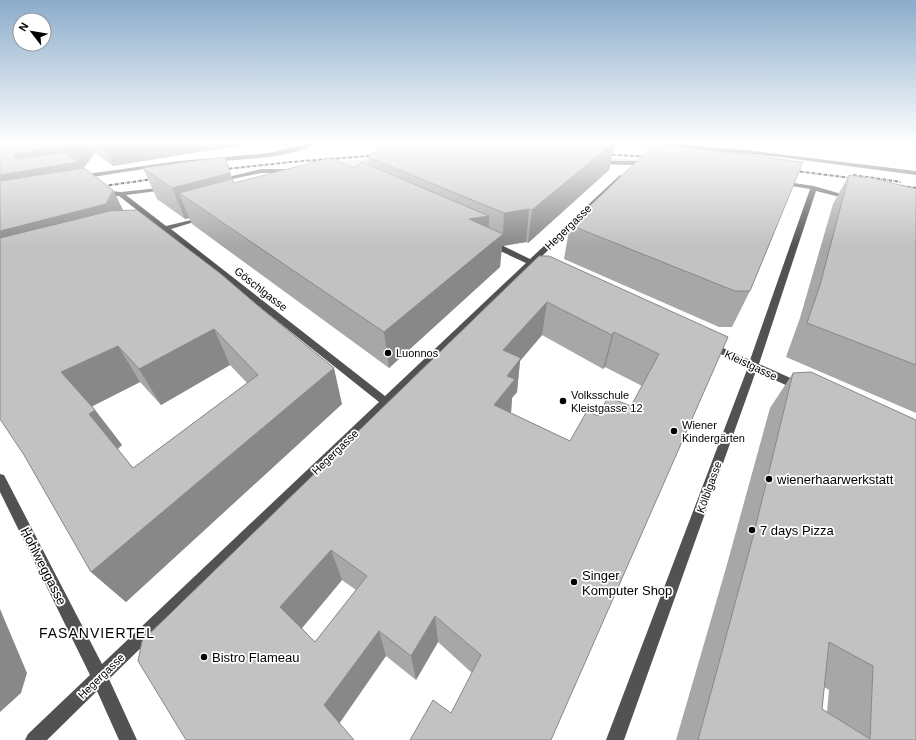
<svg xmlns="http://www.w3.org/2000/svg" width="916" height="740" viewBox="0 0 916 740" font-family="Arial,sans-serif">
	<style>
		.green { fill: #d9d9d9 }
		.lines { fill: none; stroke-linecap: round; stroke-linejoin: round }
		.minor { fill: #525252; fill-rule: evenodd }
		.rail { stroke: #000; stroke-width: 2; stroke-dasharray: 3.5 1 0.5 1; stroke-linecap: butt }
		.wall { fill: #a7a7a7; fill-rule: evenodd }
		.shaded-wall { fill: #888 }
		.building { fill: #c2c2c2; stroke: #888; fill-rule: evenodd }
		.poi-dot { fill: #000; stroke: #fff; stroke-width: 1.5 }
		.labels { text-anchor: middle; stroke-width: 3.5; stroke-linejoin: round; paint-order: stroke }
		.street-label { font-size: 11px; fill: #000; stroke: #fff }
		.poi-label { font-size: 11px; fill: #000; stroke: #fff; text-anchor: start }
		.near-poi-label { font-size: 13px; fill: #000; stroke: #fff; text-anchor: start }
		.near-street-label { font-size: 13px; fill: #000; stroke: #fff }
		.near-neighbourhood-label { font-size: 14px; letter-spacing: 1px; fill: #000; stroke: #fff }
	</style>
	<rect width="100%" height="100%" fill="#fff"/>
	<path class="green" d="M608 158 647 160 646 163 610 161 352 171 338 161 381 159Z"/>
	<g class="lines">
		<path class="minor" d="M308 143H316C293 160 222 160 192 163 155 167 117 173 80 179L77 177 80 175 179 161 270 153Z
			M640 143H665L745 150 916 171V175L780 157 643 145Z
			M597 161H635L650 165 647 167 635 165 595 164 594 163Z
			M261 169H293L296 171 293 173H261L218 182 215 180Z
			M620 175 622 176V178L536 262 547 267V271H541L532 266 109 679 137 740H119L97 691 47 740H25L28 734 90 675 0 492V474L4 475 102 664 379 402 164 231 147 235V231L160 228 119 196H101L98 194 99 193 111 191 121 192 167 187V189L165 190 126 195 166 226 204 217V219L171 229 385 396 526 263 487 245V241H493L530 259Z
			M781 181 814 186 855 198 852 200 816 191 759 364 804 384 805 387 804 390H796L756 371 624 740H606L748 367 706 347 704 345 709 342 712 343 750 360 810 189 779 184V182Z"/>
		<path class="rail" d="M600 154 652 157
			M217 170 291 162 381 155
			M788 170 859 179
			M853 175 901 182
			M895 185 916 188
			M97 187 160 178"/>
	</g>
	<path class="wall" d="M0 143H255L113 166 95 153 83 168 113 190 123 210 342 404 126 602 91 572 24 455ZM230 365 247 383 133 468 118 449 122 445 92 406 140 382 161 405Z
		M432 143H615L609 170 528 243 526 242 502 246 500 267 389 368 192 224 189 218 185 219 157 199 143 168 225 157 234 183 354 168 369 165 368 157Z
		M849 175 916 189V413L786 357 800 318 833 204Z
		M570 225 750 291 732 327H719L564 259Z
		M539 256 728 337 451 713 472 673 438 642 416 680 386 656 142 641ZM542 335 603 369 605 367 642 386 631 406 598 416 570 441 511 413 512 398 517 392 520 361ZM342 580 356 590 315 642 302 628Z
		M793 373 916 740H676L726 568 770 408ZM824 687 829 690 827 712 822 709Z"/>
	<path class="shaded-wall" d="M65 143H89L95 153 82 170 0 208V162L14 156 18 153Z
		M101 143H255L113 166Z
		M613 143H615L609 170 528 243 532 210Z
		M230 173 240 203 179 193 189 218 185 219 172 188Z
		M113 190 129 222 0 270V231Z
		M529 209 526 242 502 246 500 267 389 368 384 332 469 219 489 216 488 246 503 234 504 213Z
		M547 302 542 335 520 361 517 392 512 398 511 413 494 405 503 350Z
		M214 329 230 365 161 405 139 369Z
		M614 332 605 367 603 369 612 335Z
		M118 346 140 382 89 408 61 372Z
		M334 368 342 404 126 602 91 572Z
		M95 410 122 445 117 449 89 414Z
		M331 550 342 580 297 634 280 607Z
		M0 609 27 673 21 693 0 712Z
		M435 616 438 642 416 680 411 656Z
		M379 631 386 656 339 724 324 705Z"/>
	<path class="building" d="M0 143H65L63 146 18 153 14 156 18 159 65 152 78 162 0 175Z
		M386 143H613L532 210 529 209 504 213 368 157Z
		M655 144 803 162 750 291H735L570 225Z
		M225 157 230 173 172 188 143 168Z
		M330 158 354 168 362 162 489 216 469 219 503 234 384 332 179 193 232 179 234 183Z
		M84 168 113 190 106 204 0 231V181Z
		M849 175 866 178 867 177 916 189V365L807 323 820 285Z
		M137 210 221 274 263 310 334 368 91 572 24 455 0 419V238L110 211ZM214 329 258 375 133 468 89 414 95 410 61 372 118 346 139 369Z
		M539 256H549L728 337 551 740H410L433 700 451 713 481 655 435 616 411 656 379 631 324 705 354 740H186L138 661 142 641ZM547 302 612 335 614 332 659 354 631 406 608 397 598 416 587 411 570 441 494 405 515 379 507 376 521 358 503 350ZM331 550 367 576 315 642 280 607Z
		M811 372 916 420V740H698L753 537 793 373ZM829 642 873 666 870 739 822 709Z"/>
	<linearGradient id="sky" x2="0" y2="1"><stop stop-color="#8baccb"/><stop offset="0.58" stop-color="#fff"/><stop offset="1" stop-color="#fff" stop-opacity="0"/></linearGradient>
	<rect width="916" height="246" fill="url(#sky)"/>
	<g class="poi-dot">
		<circle cx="388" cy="353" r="4"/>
		<circle cx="563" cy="401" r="4"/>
		<circle cx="674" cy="431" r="4"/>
		<circle cx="769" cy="479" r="4"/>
		<circle cx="752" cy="530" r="4"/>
		<circle cx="574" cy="582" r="4"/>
		<circle cx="204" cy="657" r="4"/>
	</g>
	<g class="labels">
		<g class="street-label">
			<text transform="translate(568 227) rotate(-44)" y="4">Hegergasse</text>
			<text transform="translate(261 289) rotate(38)" y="4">Göschlgasse</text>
			<text transform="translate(751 365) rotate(25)" y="4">Kleistgasse</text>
			<text transform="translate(335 452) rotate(-44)" y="4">Hegergasse</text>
			<text transform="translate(709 487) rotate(-70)" y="4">Kölblgasse</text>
			<text transform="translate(101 676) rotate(-44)" y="4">Hegergasse</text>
		</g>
		<g class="poi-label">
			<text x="396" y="357">Luonnos</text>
			<text x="571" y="399">Volksschule<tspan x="571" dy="13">Kleistgasse 12</tspan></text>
			<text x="682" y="429">Wiener<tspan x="682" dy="13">Kindergärten</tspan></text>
		</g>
		<g class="near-poi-label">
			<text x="777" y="484">wienerhaarwerkstatt</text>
			<text x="760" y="535">7 days Pizza</text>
			<text x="582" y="580">Singer<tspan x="582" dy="15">Komputer Shop</tspan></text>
			<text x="212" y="662">Bistro Flameau</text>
		</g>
		<g class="near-street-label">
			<text transform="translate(44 566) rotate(63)" y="5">Hohlweggasse</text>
		</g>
		<g class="near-neighbourhood-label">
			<text x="97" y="638">FASANVIERTEL</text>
		</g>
	</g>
	<g transform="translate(32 32) rotate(301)"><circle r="19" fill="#ffffff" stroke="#999999"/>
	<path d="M0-3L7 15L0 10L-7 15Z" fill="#000000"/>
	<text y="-6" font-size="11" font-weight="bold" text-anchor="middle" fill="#000000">N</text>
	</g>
</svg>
